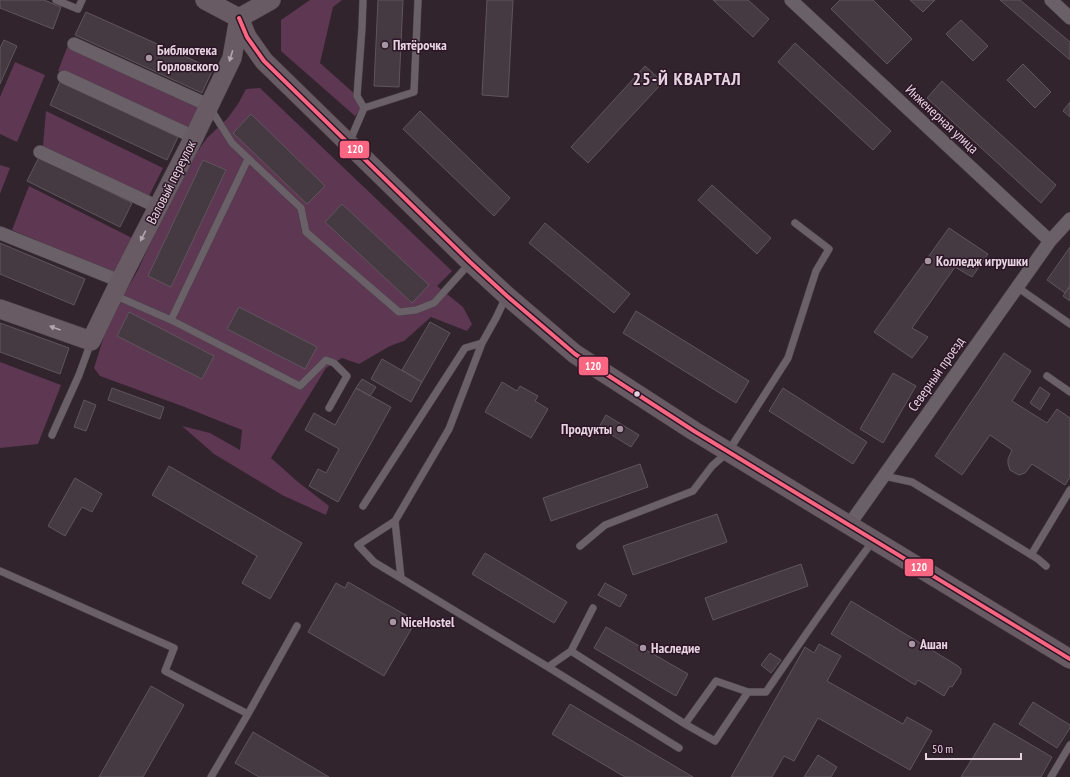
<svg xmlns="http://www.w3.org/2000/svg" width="1070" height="777" viewBox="0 0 1070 777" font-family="'PT Sans Narrow',sans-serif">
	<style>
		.green { fill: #5e3753 }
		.building { fill: #453a42; stroke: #60555d }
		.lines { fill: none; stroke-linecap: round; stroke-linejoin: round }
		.lane-casing { stroke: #4d4149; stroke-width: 8 }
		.street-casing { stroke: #4d4149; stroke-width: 14 }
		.secondary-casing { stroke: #4d4149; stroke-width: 20 }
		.lane { stroke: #6a6067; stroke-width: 7 }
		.street { stroke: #6a6067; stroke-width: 13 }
		.secondary { stroke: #685b64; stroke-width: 19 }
		.bus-1-casing { stroke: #2c1526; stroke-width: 7 }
		.bus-1 { stroke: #fa6682; stroke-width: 4 }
		.oneway { fill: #b3a4ae }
		.poi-dot { fill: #a696a1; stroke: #2c1526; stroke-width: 1.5 }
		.bus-dot { fill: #e5d4df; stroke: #2c1526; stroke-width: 1.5 }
		.labels { text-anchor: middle; stroke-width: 3; stroke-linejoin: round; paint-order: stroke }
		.poi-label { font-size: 14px; font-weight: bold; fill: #e5d4df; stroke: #2c1526; text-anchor: start }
		.street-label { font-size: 14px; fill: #e5d4df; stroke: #2c1526 }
		.district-label { font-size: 18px; font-weight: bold; letter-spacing: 1px; fill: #e5d4df; stroke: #2c1526 }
		.line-badge { stroke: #2c1526; stroke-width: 1.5 }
		.badge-label { font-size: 11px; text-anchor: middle; font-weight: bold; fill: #fff }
	</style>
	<rect width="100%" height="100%" fill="#31242d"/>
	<path class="green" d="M310 0H342L333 7 320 63 366 104 355 116 281 51V20Z
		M68 45 200 106 191 129 58 71Z
		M15 62 45 75 17 142 0 134V97Z
		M260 88 452 271 437 286 463 307 472 324 467 331 431 317 404 341 390 346 359 364 342 358 326 368 271 458 298 482 329 506 326 515 282 495 214 454 182 426 210 433 240 450 242 430 182 406 100 376 94 368 110 317 137 272 185 169 207 138 227 119 238 104 246 89Z
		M46 111 163 168 149 196 43 146Z
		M0 165 10 168 0 194Z
		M29 186 132 238 114 273 12 230Z
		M0 362 61 385 38 444 0 448Z"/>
	<path class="building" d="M0 0H44L61 7 53 29 0 8Z
		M378 0H403L399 87 374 86Z
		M487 0H513L508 97 482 95Z
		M713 0H748L769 19 753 37Z
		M840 0H873L912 39 887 64 831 9Z
		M910 0H935L923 12Z
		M1000 0H1020L1070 42V60Z
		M86 12 213 69 202 93 75 35Z
		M961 20 988 46 973 61 946 34Z
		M4 40 17 46 0 84V48Z
		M795 43 891 131 873 150 778 62Z
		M1023 64 1051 92 1035 108 1007 80Z
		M645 66 663 82 588 163 571 147Z
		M942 81 1056 185 1041 203 927 98Z
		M60 82 178 137 167 160 50 105Z
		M1070 102V117L1063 111Z
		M420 111 510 198 494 216 403 129Z
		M251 114 325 186 307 204 233 133Z
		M39 157 132 203 120 227 27 181Z
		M203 160 226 170 171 287 148 276Z
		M712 185 771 238 757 254 698 200Z
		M342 204 429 285 412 303 325 222Z
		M545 223 630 294 614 313 529 243Z
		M949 228 988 254 972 277 955 267 912 328 928 337 912 358 874 332Z
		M0 243 85 279 74 305 0 274Z
		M1070 247V286L1065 293 1047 280Z
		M1070 286V301L1063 296Z
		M239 307 317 347 305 369 227 329Z
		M636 311 749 381 736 403 623 333Z
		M129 312 214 356 202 379 117 336Z
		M430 322 450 333 422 382 402 370Z
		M0 323 69 348 60 374 0 352Z
		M1004 353 1031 371 1012 401 1047 423 1057 409 1070 418V477L1065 485 1032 464 1025 473 1019 475 1015 473 1010 470 1008 464V459L1012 450 990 435 962 475 935 456Z
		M382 359 422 382 411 402 371 379Z
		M893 373 916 386 883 443 860 429Z
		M362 379 376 387 370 396 356 388Z
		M502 382 517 391 520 386 538 396 535 401 548 409 531 438 485 412Z
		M1040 387 1050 394 1040 410 1030 403Z
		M112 388 164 407 160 419 108 400Z
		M356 388 391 407 338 502 309 486 318 469 326 473 339 449 305 430 314 413 335 425Z
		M783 388 867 442 853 464 769 411Z
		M84 400 96 405 86 431 74 427Z
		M606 415 639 435 631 447 599 427Z
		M640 464 648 487 551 521 543 498Z
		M169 466 302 543 270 599 242 583 257 556 152 495Z
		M75 478 102 494 92 512 82 507 65 536 48 526Z
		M717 514 727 542 633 575 623 546Z
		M485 553 567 602 554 623 472 574Z
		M801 564 808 586 713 620 705 598Z
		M348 582 416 621 384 676 308 632 336 583 345 588Z
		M605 583 627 595 620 607 598 595Z
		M851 601 958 666 961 669V673L952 687 950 686 944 696 918 680 915 685 831 634Z
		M606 627 688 674 676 696 594 648Z
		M819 644 841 656 827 681 903 724 907 717 932 731 910 770 818 718 794 761 784 756 772 777H731L805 647 814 653Z
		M770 653 781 660 771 673 761 665Z
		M151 686 184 705 143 777H99Z
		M1033 702 1070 725V728L1057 748 1019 724Z
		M570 704 693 777H625L552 734Z
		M994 723 1052 757 1041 777H961Z
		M253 732 329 777H259L235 763Z
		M818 755 837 767 831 777H804Z"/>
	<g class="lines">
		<defs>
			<path id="lane" d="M56 0 78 9 82 0
				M210 108 232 143 301 208 306 232 399 312 416 310 434 303 470 263
				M364 108 414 92 418 0
				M349 143 364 108 357 96 362 28 363 0
				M1017 287 1070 324
				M114 295 171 320 300 386 326 360 334 363 347 376 329 408
				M506 297 496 318 482 343 449 429 395 521 358 545 374 562 548 667 571 651 685 724 716 681 748 692H766C801 641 836 590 873 541
				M171 320 248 159
				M1047 376 1070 392
				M52 435 79 375 91 342
				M884 476 912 482 1038 559 1046 566
				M363 506 465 348 482 343
				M395 521 401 578
				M580 546 605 525 693 491 712 466 728 452 788 358 816 271 829 249 795 223
				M1031 555 1070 490
				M0 571 174 648 165 671 248 714
				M571 651 593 608
				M548 667 679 748
				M685 724 715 741 748 692
				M211 777 248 714 297 626
				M1051 777 1070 745"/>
			<path id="street" d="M791 0 1050 241
				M1051 0 1070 18
				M74 44 208 105
				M64 77 194 137
				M40 152 158 207
				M0 233 120 281
				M849 525 1050 241 1070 219"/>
			<path id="secondary" d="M205 0 239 18 247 37 264 61 470 262 507 296 575 354 694 431 1070 659
				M239 18 271 0
				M0 309 91 341 120 281 194 137 232 58 239 18"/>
		</defs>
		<use href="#lane" class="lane-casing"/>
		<use href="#street" class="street-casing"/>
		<use href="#secondary" class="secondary-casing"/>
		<use href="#lane" class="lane"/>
		<use href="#street" class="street"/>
		<use href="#secondary" class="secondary"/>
		<defs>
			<path id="bus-1" d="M239 18 247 37 264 61 470 262 507 296 575 354 694 431 1070 659"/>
		</defs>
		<use href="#bus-1" class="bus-1-casing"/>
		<use href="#bus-1" class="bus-1"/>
	</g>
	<defs><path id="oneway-solid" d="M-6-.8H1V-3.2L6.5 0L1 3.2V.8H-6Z"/></defs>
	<g class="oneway">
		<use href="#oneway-solid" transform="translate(231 56) rotate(107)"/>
		<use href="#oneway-solid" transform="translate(143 236) rotate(117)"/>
		<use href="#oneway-solid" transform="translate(55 328) rotate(-160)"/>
	</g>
	<g class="poi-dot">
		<circle cx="385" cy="45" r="4"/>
		<circle cx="149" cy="58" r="4"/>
		<circle cx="928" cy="261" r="4"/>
		<circle cx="620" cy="429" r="4"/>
		<circle cx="393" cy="622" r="4"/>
		<circle cx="912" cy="644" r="4"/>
		<circle cx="643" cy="648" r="4"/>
	</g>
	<circle class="bus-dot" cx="637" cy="394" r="3.5"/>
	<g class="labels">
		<g class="poi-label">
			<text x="393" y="50">Пятёрочка</text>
			<text x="157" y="55">Библиотека<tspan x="157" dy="16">Горловского</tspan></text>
			<text x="936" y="266">Колледж игрушки</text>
			<text x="612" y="434" text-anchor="end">Продукты</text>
			<text x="401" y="627">NiceHostel</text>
			<text x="920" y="649">Ашан</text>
			<text x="651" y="653">Наследие</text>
		</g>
		<g class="street-label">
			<text transform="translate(942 119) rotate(43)" y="5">Инженерная улица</text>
			<text transform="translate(171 182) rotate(-63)" y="5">Валовый переулок</text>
			<text transform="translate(936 374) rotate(-55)" y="5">Северный проезд</text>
		</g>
		<g class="district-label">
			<text x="687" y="85">25-Й КВАРТАЛ</text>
		</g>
	</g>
	<g class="line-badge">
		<rect x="339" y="140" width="31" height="19" rx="4" fill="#fa6682"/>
		<rect x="578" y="356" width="31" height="20" rx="4" fill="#fa6682"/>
		<rect x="904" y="558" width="30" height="19" rx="4" fill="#fa6682"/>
	</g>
	<g class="badge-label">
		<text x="355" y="153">120</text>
		<text x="593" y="370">120</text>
		<text x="919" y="571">120</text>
	</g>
	<path d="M926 753v6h95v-6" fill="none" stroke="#e5d4df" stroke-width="2"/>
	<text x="932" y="753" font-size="12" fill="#e5d4df" stroke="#2c1526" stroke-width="3" paint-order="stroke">50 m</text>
</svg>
